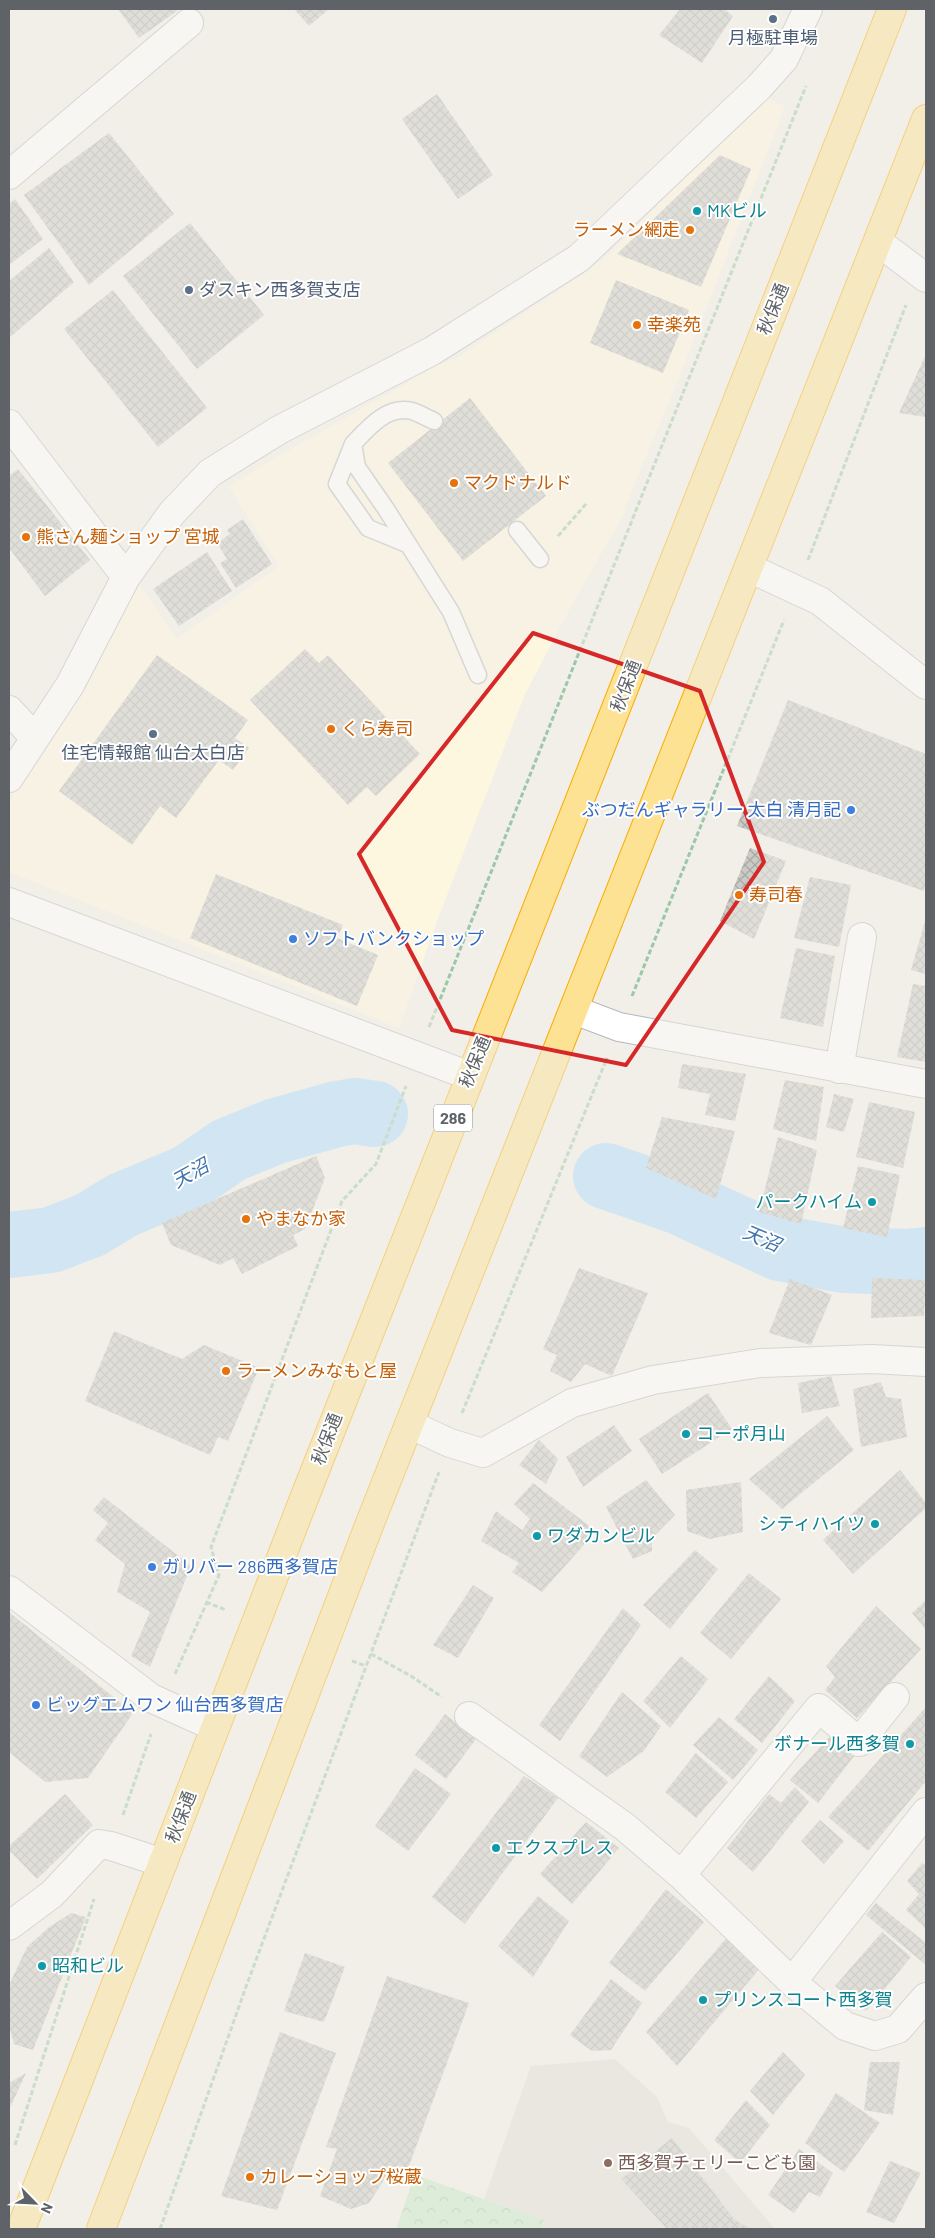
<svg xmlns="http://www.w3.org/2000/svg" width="935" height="2238" viewBox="0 0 935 2238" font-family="Barlow,'Noto Sans JP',sans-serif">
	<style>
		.commercial { fill: #fef7e0 }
		.education { fill: #e1ded6 }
		.forest { fill: url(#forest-crowns) }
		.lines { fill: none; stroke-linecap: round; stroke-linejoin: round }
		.river { stroke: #aadaff; stroke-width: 66 }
		.building { fill: url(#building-cross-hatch) }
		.lane-casing { stroke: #b5b8bc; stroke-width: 19 }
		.street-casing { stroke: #b5b8bc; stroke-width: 30 }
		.secondary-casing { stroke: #b6babf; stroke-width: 30 }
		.highway-casing { stroke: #f9ab00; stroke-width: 30 }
		.path { stroke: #9cc7a9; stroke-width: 3; stroke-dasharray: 5 2.5; stroke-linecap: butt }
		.lane { stroke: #fff; stroke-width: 16 }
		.street { stroke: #fff; stroke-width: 28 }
		.secondary { stroke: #fff; stroke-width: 28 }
		.highway { stroke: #fde293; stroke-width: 28 }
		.marked { fill: none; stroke: #d62828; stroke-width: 4; stroke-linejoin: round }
		.service-dot { fill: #5c6f8a; stroke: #fff; stroke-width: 2 }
		.culture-dot { fill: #0f9aa8; stroke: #fff; stroke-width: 2 }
		.food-dot { fill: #e8710a; stroke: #fff; stroke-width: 2 }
		.shop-dot { fill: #3f7fe0; stroke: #fff; stroke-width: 2 }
		.education-dot { fill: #8d6e63; stroke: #fff; stroke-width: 2 }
		.labels { text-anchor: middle; stroke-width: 4; stroke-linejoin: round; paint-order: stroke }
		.shield { fill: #fff; stroke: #8f9295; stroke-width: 1 }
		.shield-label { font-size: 16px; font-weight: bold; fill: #5f6368 }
		.service-label { font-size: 18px; fill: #4e5e75; stroke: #fff }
		.culture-label { font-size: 18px; fill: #0d838f; stroke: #fff; text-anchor: start }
		.food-label { font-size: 18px; fill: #c56008; stroke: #fff; text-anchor: start }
		.street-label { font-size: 18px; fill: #5f6368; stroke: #fff }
		.shop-label { font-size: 18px; fill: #366cbe; stroke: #fff; text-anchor: start }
		.education-label { font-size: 18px; fill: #785e54; stroke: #fff; text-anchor: start }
		.water-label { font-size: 19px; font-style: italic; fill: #4174aa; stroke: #fff }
	</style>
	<defs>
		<pattern id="forest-crowns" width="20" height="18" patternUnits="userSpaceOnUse" patternTransform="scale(1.25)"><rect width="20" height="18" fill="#c5e8c5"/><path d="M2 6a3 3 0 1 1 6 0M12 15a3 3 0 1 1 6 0" fill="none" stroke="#a3c0a4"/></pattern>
		<pattern id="building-cross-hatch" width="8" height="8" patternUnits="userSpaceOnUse" patternTransform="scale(1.25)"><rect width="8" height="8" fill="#cccac5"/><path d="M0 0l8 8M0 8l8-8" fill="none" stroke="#a9a8a4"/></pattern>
	</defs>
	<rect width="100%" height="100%" fill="#f1efe8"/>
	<path class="commercial" d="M766 96 785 107 676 385 627 502 623 516 574 601 525 694 437 921 399 1028 9 872V802L138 583 177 639 279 566 229 487 263 465 442 363 455 359 575 280 608 255Z"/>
	<path class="education" d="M615 2059 657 2097 668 2122 689 2128 775 2229H542L544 2220 484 2199 531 2066Z"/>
	<path class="forest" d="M415 2175 544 2220 542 2229H396Z"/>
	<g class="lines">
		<path class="river" d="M606 1176 678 1201 780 1248 844 1260 906 1262 926 1260
			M9 1245 51 1240 90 1225 123 1205 190 1177 229 1150 276 1131 337 1114 355 1111 375 1114"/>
	</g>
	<path class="building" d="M118 9H176L177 11 139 38Z
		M294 9H329L309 26Z
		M680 9H724L733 16 702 63 659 35Z
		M437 94 493 175 458 199 402 119Z
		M109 133 174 214 89 285 24 195Z
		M720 155 751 169 701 287 617 254Z
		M15 199 43 239 9 265V204Z
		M190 223 264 315 197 369 123 276Z
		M49 248 74 282 9 338V281Z
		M616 280 689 310 663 373 590 343Z
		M113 290 207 408 158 447 64 329Z
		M926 354V417L899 413Z
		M470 398 546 496 463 561 388 463Z
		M18 469 90 560 45 596 9 548V476Z
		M243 519 272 564 236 588 220 563 227 559 217 543 230 534 227 530Z
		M207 552 232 591 179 626 153 589Z
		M305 649 319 663 328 655 420 754 376 796 367 787 348 805 250 700Z
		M157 655 248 720 235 738 249 748 233 770 219 760 176 818 160 806 132 845 59 791Z
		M788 700 926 754V884L924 891 737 826Z
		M750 848 786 861 754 939 720 921Z
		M216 874 343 925 337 938 378 955 357 1006 190 938Z
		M810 877 851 885 839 947 794 938Z
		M926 918V974L911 970Z
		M796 948 835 956 823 1027 780 1018Z
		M913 984 926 986V1062L897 1057Z
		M682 1064 746 1074 735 1121 705 1115 710 1094 678 1088Z
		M785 1080 824 1087 816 1141 773 1129Z
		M834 1094 854 1099 844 1132 826 1127Z
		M869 1102 915 1112 903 1168 856 1157Z
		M662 1117 735 1131 716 1199 646 1168Z
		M778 1137 817 1150 801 1224 759 1212Z
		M316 1156 325 1178 305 1229 293 1235 298 1246 242 1274 233 1258 220 1265 171 1245 162 1223Z
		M858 1166 900 1175 887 1237 843 1228Z
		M579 1268 648 1293 612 1376 585 1364 571 1382 550 1371 557 1355 543 1349Z
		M872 1278 926 1280 924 1316 871 1318Z
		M790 1279 832 1295 811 1345 769 1333Z
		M114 1331 182 1359 204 1345 259 1368 228 1441 218 1437 210 1455 85 1401Z
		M831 1376 840 1406 802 1413 798 1383Z
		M881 1382 886 1397 901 1399 907 1437 861 1447 853 1389Z
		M708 1393 732 1429 662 1474 639 1439Z
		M827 1416 854 1450 782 1509 749 1479Z
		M614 1425 632 1451 583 1487 566 1457Z
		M539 1440 558 1459 546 1484 519 1465Z
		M900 1470 926 1503V1508L853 1574 823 1540Z
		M646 1480 675 1515 652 1538V1551L633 1559 606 1507Z
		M741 1482 743 1532 710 1539 687 1531 686 1490Z
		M533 1483 596 1531 542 1592 512 1572 519 1563 481 1541 496 1511 522 1530 530 1519 514 1504Z
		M104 1497 191 1566 150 1667 131 1656 150 1612 117 1592 125 1564 95 1540 108 1523 93 1510Z
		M695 1550 718 1569 670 1629 643 1605Z
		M749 1573 781 1599 731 1659 700 1633Z
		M473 1585 494 1598 458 1658 433 1645Z
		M926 1600V1630L912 1613Z
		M876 1606 921 1649 857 1718 825 1690 835 1677 826 1666Z
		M623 1608 641 1625 560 1741 539 1725Z
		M9 1612 133 1713 88 1778 45 1782 9 1752Z
		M681 1656 708 1679 670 1728 643 1701Z
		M769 1676 795 1701 762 1743 734 1719Z
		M622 1692 661 1726 644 1751 607 1777 579 1756Z
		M926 1707V1781L868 1851 828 1817Z
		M445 1714 476 1739 446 1779 415 1755Z
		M719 1717 758 1750 733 1780 693 1745Z
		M832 1734 855 1755 818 1803 790 1780Z
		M696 1753 728 1782 696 1818 665 1792Z
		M415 1768 451 1794 408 1851 375 1826Z
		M524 1776 558 1798 465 1924 432 1897Z
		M795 1787 809 1802 753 1872 727 1848 769 1794 781 1803Z
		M65 1794 93 1825 37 1879 9 1850V1846Z
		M820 1820 844 1841 824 1864 801 1841Z
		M586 1822 619 1848 572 1904 540 1874Z
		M922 1863 926 1866V1929L906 1910 919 1894 907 1881Z
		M666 1889 704 1922 645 1991 609 1963Z
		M538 1896 569 1921 533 1977 498 1946Z
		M876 1903 926 1943V1965L866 1915Z
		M71 1913 86 1917 33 2050 14 2044 9 2025V1985L27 1947 48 1928Z
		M882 1932 911 1957 866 2011 835 1986Z
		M729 1935 761 1967 677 2066 646 2032Z
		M305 1953 345 1967 324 2022 284 2011Z
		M387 1976 469 2003 406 2174 388 2168 384 2180 369 2203 351 2209 320 2196 337 2149 326 2147Z
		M611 1979 642 2003 611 2050 592 2051 570 2035Z
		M280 2032 336 2053 277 2210 221 2196Z
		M783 2052 805 2075 773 2115 750 2091Z
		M870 2062H900L893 2115 864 2110Z
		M26 2073 9 2110V2083Z
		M836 2093 880 2123 844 2172 805 2143Z
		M746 2100 770 2125 740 2163 714 2140Z
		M672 2138 734 2219 750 2229H667L621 2179Z
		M799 2149 833 2173 820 2197 809 2192 794 2213 768 2195Z
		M890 2161 921 2173 894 2223 866 2212Z"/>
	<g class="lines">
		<defs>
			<path id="lane" d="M434 421C427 418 419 413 412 411 387 405 368 428 353 444L357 467 386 509 451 612 478 675
				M353 444 337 484 368 528 407 544
				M517 530 540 559"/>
			<path id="street" d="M9 175 189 23
				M878 242 926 278
				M9 424 126 577
				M749 568 820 601 926 685
				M9 710 35 738
				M9 778 70 685 126 577 172 513 210 473 279 430 432 351 579 258 759 87 784 59 808 9
				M574 1010 619 1027 926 1084
				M839 1069 862 937
				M409 1424 450 1443 483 1453 572 1403 653 1380 760 1363 872 1359 926 1362
				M9 1590 151 1698 215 1727
				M469 1716 625 1827 681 1875 792 1982 845 2026 875 2036 898 2029 926 1997
				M681 1875 819 1708 859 1742 895 1697
				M9 1926 52 1894 99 1844 111 1846 163 1863
				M792 1982 926 1812"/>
			<path id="secondary" d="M9 902 470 1076"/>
			<path id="highway" d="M21 2229 305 1496 892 9
				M101 2229 370 1523 926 119"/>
		</defs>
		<use href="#lane" class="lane-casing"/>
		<use href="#street" class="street-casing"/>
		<use href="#secondary" class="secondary-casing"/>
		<use href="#highway" class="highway-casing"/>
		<path class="path" d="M558 536 586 504
			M808 560 906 305
			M632 996 784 620
			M429 1027 806 86
			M462 1413 607 1058
			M206 1602 226 1610
			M371 1654 411 1676 442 1697
			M352 1661 366 1666
			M175 1674 219 1575 211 1547 342 1201 376 1164 406 1086
			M123 1815 151 1734
			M15 2145 94 1899
			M160 2229 247 1984 439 1472"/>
		<use href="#lane" class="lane"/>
		<use href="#street" class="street"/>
		<use href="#secondary" class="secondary"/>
		<use href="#highway" class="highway"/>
	</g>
	<path d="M0 0H935V2238H0ZM533 633 700 691 764 862 626 1065 452 1030 359 854Z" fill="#f1efe8" fill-opacity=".55" fill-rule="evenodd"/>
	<path class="marked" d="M533 633 700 691 764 862 626 1065 452 1030 359 854Z"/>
	<g class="service-dot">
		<circle cx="773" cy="19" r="5"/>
		<circle cx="189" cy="290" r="5"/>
		<circle cx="153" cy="734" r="5"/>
	</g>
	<g class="culture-dot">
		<circle cx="697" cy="211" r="5"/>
		<circle cx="872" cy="1202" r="5"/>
		<circle cx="686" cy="1434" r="5"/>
		<circle cx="875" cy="1524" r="5"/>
		<circle cx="537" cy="1536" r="5"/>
		<circle cx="910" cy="1744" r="5"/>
		<circle cx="496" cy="1848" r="5"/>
		<circle cx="42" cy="1966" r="5"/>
		<circle cx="703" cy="2000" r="5"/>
	</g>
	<g class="food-dot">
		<circle cx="690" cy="230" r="5"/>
		<circle cx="637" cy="325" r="5"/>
		<circle cx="454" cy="483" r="5"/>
		<circle cx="26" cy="537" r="5"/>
		<circle cx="331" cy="729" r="5"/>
		<circle cx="739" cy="895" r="5"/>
		<circle cx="246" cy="1219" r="5"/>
		<circle cx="226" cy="1371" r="5"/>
		<circle cx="250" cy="2177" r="5"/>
	</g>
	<g class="shop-dot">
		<circle cx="851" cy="810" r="5"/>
		<circle cx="293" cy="939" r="5"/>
		<circle cx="152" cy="1567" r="5"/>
		<circle cx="36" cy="1705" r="5"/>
	</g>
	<circle class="education-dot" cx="608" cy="2163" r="5"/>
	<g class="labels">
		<rect class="shield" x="434" y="1104.5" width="38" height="27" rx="4"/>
		<g class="shield-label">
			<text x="453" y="1124">286</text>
		</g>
		<g class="service-label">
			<text x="773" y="44">月極駐車場</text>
			<text x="199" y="296" text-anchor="start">ダスキン西多賀支店</text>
			<text x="153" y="759">住宅情報館 仙台太白店</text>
		</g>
		<g class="culture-label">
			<text x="707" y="217">MKビル</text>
			<text x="862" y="1208" text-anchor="end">パークハイム</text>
			<text x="696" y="1440">コーポ月山</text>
			<text x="865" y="1530" text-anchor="end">シティハイツ</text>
			<text x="547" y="1542">ワダカンビル</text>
			<text x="900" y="1750" text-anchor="end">ボナール西多賀</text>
			<text x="506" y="1854">エクスプレス</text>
			<text x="52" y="1972">昭和ビル</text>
			<text x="713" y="2006">プリンスコート西多賀</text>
		</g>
		<g class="food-label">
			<text x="680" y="236" text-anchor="end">ラーメン網走</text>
			<text x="647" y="331">幸楽苑</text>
			<text x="464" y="489">マクドナルド</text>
			<text x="36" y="543">熊さん麺ショップ 宮城</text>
			<text x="341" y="735">くら寿司</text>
			<text x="749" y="901">寿司春</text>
			<text x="256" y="1225">やまなか家</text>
			<text x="236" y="1377">ラーメンみなもと屋</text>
			<text x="260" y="2183">カレーショップ桜蔵</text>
		</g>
		<g class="street-label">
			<text transform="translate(773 309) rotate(-68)" y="6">秋保通</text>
			<text transform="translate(626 686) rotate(-69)" y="6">秋保通</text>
			<text transform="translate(475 1062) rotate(-68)" y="6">秋保通</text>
			<text transform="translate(327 1439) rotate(-69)" y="6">秋保通</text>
			<text transform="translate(181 1817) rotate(-69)" y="6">秋保通</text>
		</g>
		<g class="shop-label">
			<text x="841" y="816" text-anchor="end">ぶつだんギャラリー 太白 清月記</text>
			<text x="303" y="945">ソフトバンクショップ</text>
			<text x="162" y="1573">ガリバー 286西多賀店</text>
			<text x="46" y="1711">ビッグエムワン 仙台西多賀店</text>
		</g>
		<g class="education-label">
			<text x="618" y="2169">西多賀チェリーこども園</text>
		</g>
		<g class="water-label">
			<text transform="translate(190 1173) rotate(-29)" y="7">天沼</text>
			<text transform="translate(762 1238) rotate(23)" y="7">天沼</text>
		</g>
	</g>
	<rect width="935" height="2238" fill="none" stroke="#5f6368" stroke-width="20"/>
	<g transform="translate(35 2203) rotate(114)" stroke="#ffffff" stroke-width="4" paint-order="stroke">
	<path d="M0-4L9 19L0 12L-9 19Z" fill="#5f6368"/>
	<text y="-8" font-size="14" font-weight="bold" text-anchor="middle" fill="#5f6368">N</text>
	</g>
</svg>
